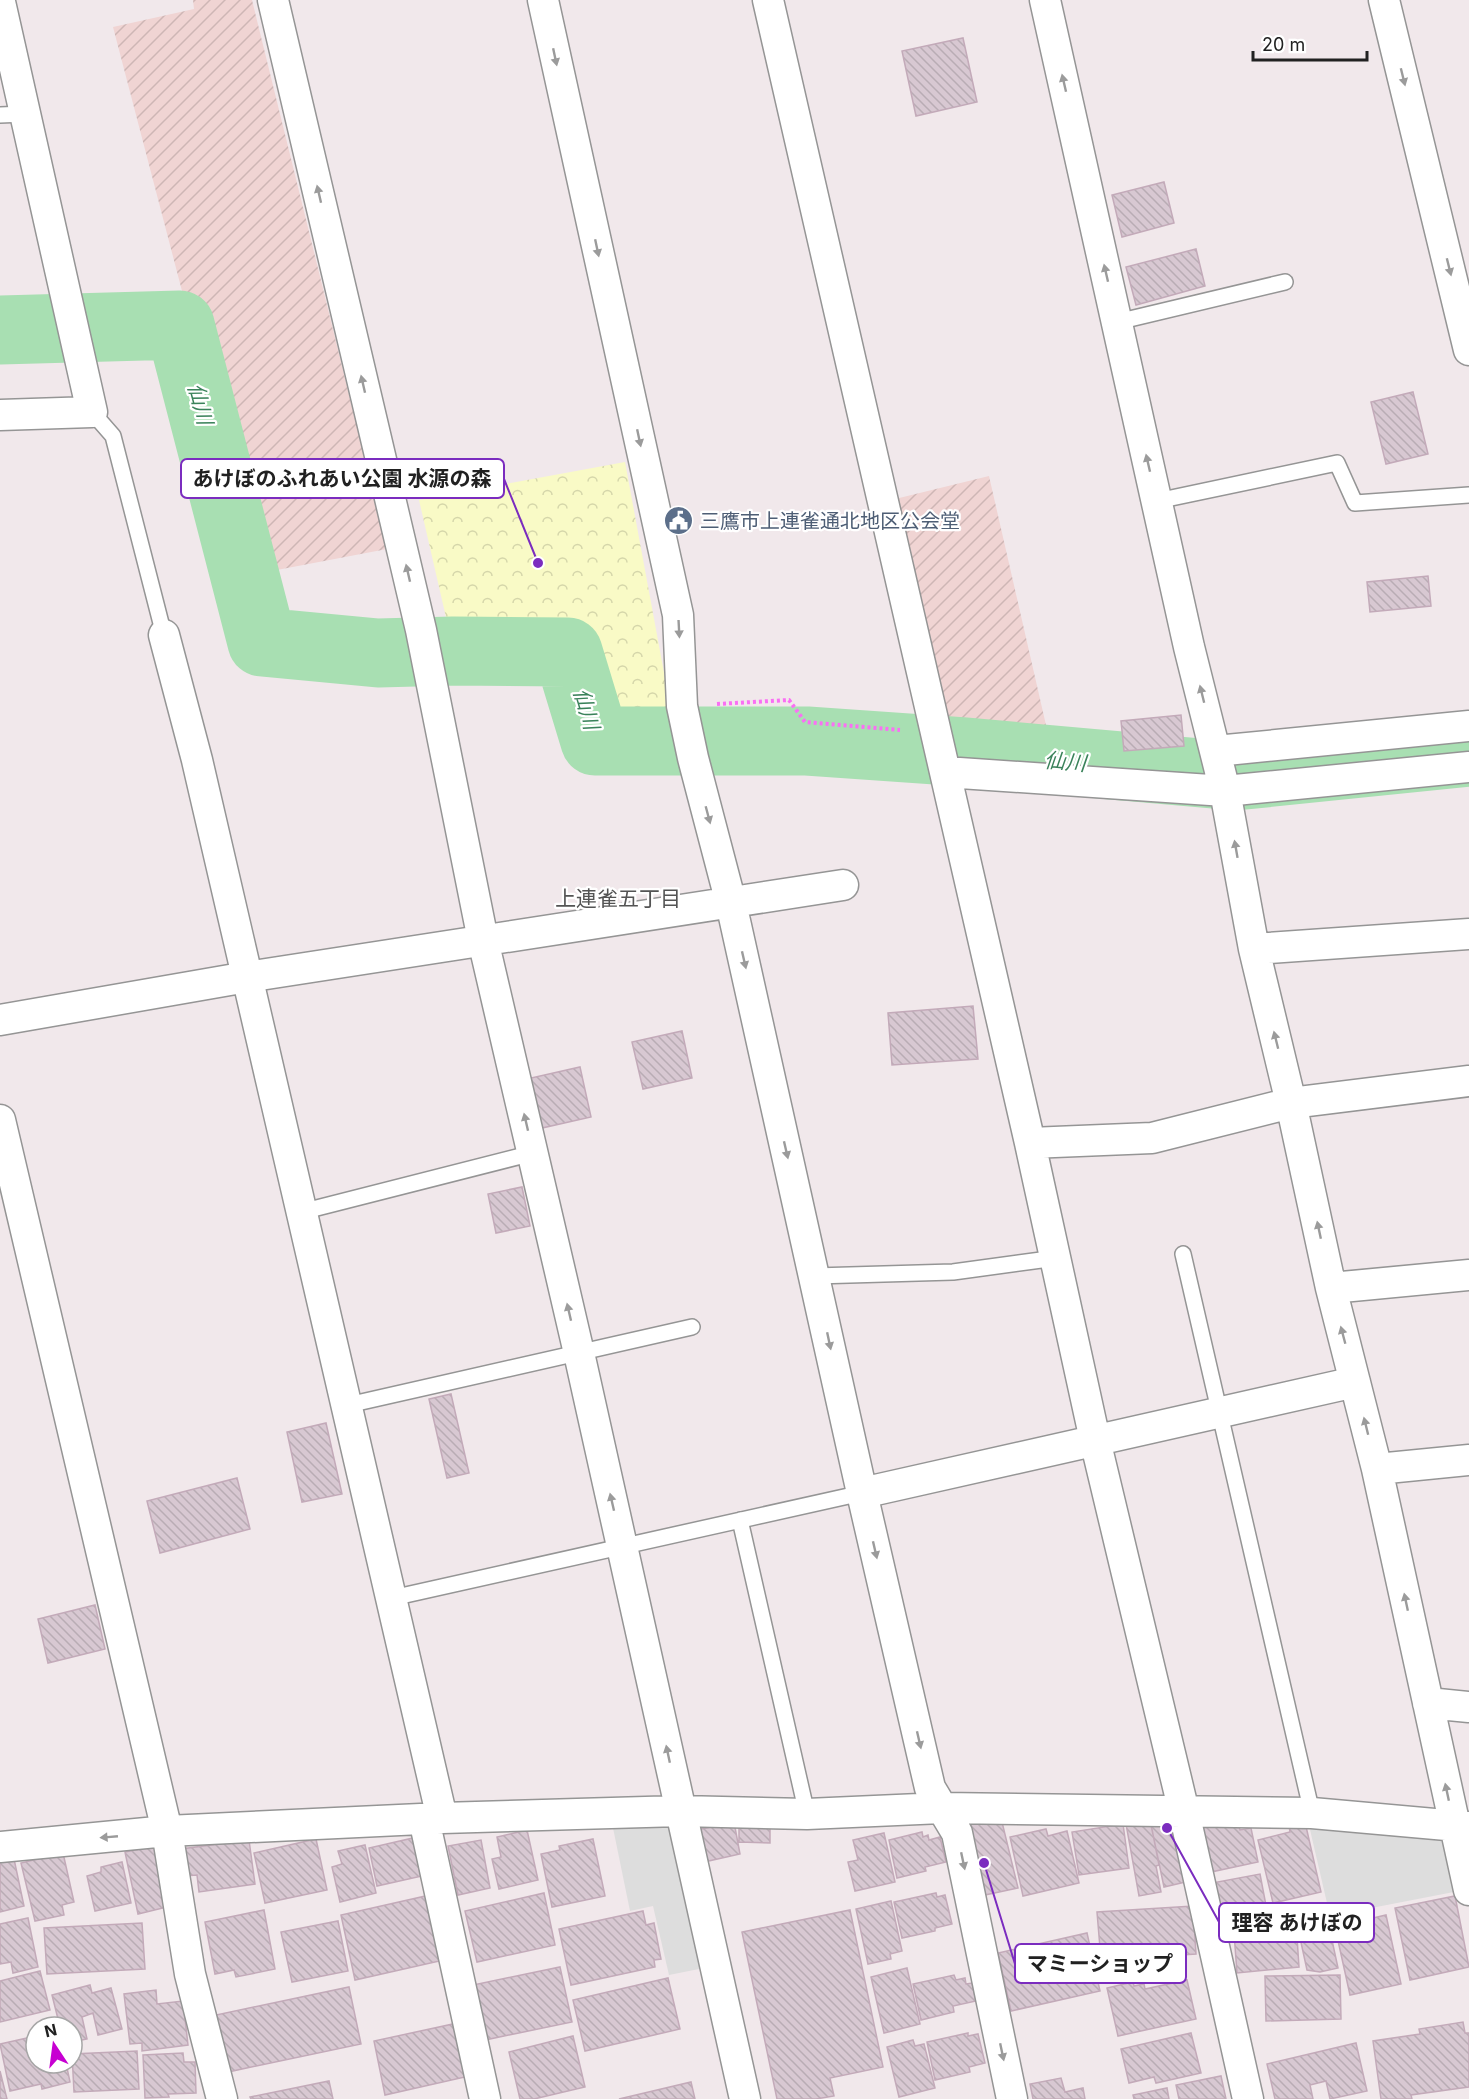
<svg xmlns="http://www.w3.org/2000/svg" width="1469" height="2099" viewBox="0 0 1469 2099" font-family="Inter,'Noto Sans JP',sans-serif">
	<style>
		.farmland { fill: url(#farmland-furrows) }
		.park { fill: url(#park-crowns) }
		.parking { fill: #ddd }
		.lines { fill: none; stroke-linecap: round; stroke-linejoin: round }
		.river { stroke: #a8dfb2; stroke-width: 69 }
		.building { fill: url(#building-back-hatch); stroke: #c3aab9; stroke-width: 1.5 }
		.service-casing { stroke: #959595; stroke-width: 18 }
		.minor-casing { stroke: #959595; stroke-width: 33 }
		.path { stroke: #fa6ff4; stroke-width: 4; stroke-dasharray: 3 3; stroke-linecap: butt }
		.service { stroke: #fff; stroke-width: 15 }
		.minor { stroke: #fff; stroke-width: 30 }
		.oneway { fill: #9b9b9b }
		.labels { text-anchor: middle; stroke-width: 4.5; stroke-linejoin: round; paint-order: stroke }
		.service-label { font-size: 20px; fill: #4e5e75; stroke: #fff; text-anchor: start }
		.water-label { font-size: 21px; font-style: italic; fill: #3a825a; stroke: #fff }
		.neighbourhood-label { font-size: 21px; fill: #545454; stroke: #fff }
		.leader { fill: none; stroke: #7b2cbf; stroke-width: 2 }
		.callout-dot { fill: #7b2cbf; stroke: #fff; stroke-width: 2 }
		.callout { fill: #fff; stroke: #7b2cbf; stroke-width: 2 }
		.callout-label { font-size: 21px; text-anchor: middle; font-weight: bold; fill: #212121 }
	</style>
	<defs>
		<pattern id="farmland-furrows" width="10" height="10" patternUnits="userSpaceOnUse" patternTransform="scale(1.5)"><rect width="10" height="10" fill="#f0d4d3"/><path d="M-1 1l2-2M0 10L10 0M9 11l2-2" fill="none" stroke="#ceb6b5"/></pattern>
		<pattern id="park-crowns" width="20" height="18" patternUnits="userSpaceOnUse" patternTransform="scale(1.5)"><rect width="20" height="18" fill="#f9fac6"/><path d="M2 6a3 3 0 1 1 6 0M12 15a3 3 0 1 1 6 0" fill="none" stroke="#d5d6aa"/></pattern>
		<pattern id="building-back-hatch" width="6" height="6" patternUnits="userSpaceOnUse" patternTransform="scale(1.5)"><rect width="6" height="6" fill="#d8c8d2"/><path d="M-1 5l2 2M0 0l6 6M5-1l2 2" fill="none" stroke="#b9acb4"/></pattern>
	</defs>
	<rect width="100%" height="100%" fill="#f1e8eb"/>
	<path class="farmland" d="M193 0H252L387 549 256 574 113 27 194 9Z
		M989 476 1051 747 948 732 891 500Z"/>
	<path class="park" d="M625 462 672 716 592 712 571 633 448 626 419 500Z"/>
	<path class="parking" d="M1308 1821 1443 1828 1459 1891 1330 1916Z
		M612 1823H673L704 1968 669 1975 653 1906 630 1911Z"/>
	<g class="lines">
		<path class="river" d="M0 330 180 325 262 642 378 653 453 651 568 652 595 741H807L965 752 1235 776 1469 752"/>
	</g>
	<path class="building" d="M963 38 977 102 916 116 902 51Z
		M1164 182 1174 223 1122 237 1112 195Z
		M1196 249 1205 286 1136 305 1126 267Z
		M1413 392 1428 454 1386 464 1371 402Z
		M1428 576 1431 606 1370 612 1367 582Z
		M1181 715 1184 746 1124 751 1121 721Z
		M973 1006 978 1059 892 1065 888 1013Z
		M682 1031 692 1078 643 1089 632 1042Z
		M580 1067 591 1117 542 1128 531 1078Z
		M522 1187 530 1226 496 1233 488 1194Z
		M451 1394 469 1473 447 1478 429 1399Z
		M326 1423 342 1494 302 1502 287 1432Z
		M237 1478 250 1529 160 1553 147 1501Z
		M95 1605 105 1649 48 1663 38 1619Z
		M1150 1819 1159 1865 1156 1866 1161 1892 1139 1896 1126 1824Z
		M1178 1820 1190 1881 1164 1887 1151 1825Z
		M1237 1820 1240 1830 1251 1828 1258 1862 1211 1872 1201 1828Z
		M971 1821 1002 1822 1018 1888 980 1896 965 1830Z
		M734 1822 740 1854 704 1862 697 1830Z
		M770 1822V1843L739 1842V1823Z
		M1305 1822 1321 1892 1273 1903 1258 1840 1290 1832 1289 1825Z
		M1123 1824 1129 1868 1079 1875 1072 1832Z
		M1046 1829 1048 1836 1067 1831 1079 1883 1023 1896 1010 1837Z
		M527 1830 538 1880 499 1889 492 1859 501 1857 497 1837Z
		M922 1832 923 1837 928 1835 929 1840 940 1837 946 1862 925 1867 926 1871 897 1878 889 1840Z
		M884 1833 895 1882 855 1891 848 1862 858 1860 853 1840Z
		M413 1838 422 1876 377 1886 369 1848Z
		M316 1839 327 1890 265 1903 254 1853Z
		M593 1839 605 1896 552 1907 541 1854 560 1850 559 1846Z
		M249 1840 255 1884 199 1892 197 1875 185 1876 181 1849Z
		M481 1840 490 1888 458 1895 448 1846Z
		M365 1845 376 1893 340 1902 332 1867 342 1864 338 1851Z
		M155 1846 167 1907 138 1914 125 1852Z
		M63 1853 74 1902 62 1905 64 1915 35 1921 21 1863Z
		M14 1859 24 1906 0 1912V1862Z
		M122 1862 131 1903 95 1911 87 1876 101 1872V1867Z
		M1260 1874 1268 1916 1221 1925 1212 1883Z
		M544 1893 555 1945 477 1962 465 1911Z
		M936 1893 937 1897 945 1895 952 1924 935 1928V1931L902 1938 894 1902Z
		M430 1895 444 1960 355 1980 341 1915Z
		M1455 1896 1469 1967 1410 1980 1395 1908Z
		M891 1901 902 1951 890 1954 891 1959 868 1964 856 1909Z
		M1193 1906 1196 1954 1101 1960 1097 1912Z
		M264 1910 275 1969 236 1977 234 1970 215 1974 205 1922Z
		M850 1910 883 2067 830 2078 834 2096 816 2099H777L742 1932Z
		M643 1911 646 1925 654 1923 661 1959 654 1960 655 1967 571 1985 559 1929Z
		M1386 1915 1401 1984 1350 1995 1335 1927Z
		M1327 1917 1338 1968 1320 1972 1307 1970 1297 1924Z
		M28 1918 38 1967 13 1973 11 1962 0 1964V1924Z
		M338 1921 348 1971 292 1982 281 1932Z
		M1296 1922 1299 1967 1237 1973 1234 1933 1279 1929 1278 1924Z
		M142 1923 145 1969 47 1974 44 1928Z
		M1087 1933 1100 1991 1011 2011 998 1953Z
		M560 1967 572 2022 485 2040 473 1985Z
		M907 1968 920 2024 884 2033 871 1977Z
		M40 1971 50 2010 0 2022V1981Z
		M954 1975 956 1980 965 1978 966 1984 972 1983 976 2001 953 2006 954 2012 921 2020 913 1984Z
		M1340 1975 1341 2019 1266 2021 1265 1976Z
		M668 1978 680 2029 585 2051 573 2000Z
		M1187 1980 1196 2019 1118 2036 1107 1988 1133 1982 1134 1986 1144 1984 1145 1989Z
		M90 1985 92 1993 111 1988 122 2029 98 2035 93 2013 82 2017 87 2039 72 2042V2027H60L52 1995Z
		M349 1987 361 2044 228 2072 216 2015Z
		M156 1990 157 2004 183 2001 188 2045 142 2051V2043L130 2044 124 1994Z
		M1463 2022 1465 2033H1469V2087L1411 2095 1412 2099H1381L1373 2041 1420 2034 1419 2029Z
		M453 2024 465 2077 385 2095 374 2041Z
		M968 2033V2036L978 2034 985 2063 969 2067 970 2072 935 2080 927 2042Z
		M1191 2033 1201 2073 1156 2083 1154 2077 1129 2083 1121 2049Z
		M36 2036V2063H66L70 2082 42 2089 41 2084 10 2091 0 2044Z
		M573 2036 585 2087 534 2099H520L509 2052Z
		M913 2040 915 2046 924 2044 935 2088 899 2097 887 2047Z
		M1356 2043 1367 2091 1330 2099 1326 2081 1310 2085 1313 2099H1275L1267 2064Z
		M137 2051 139 2089 74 2092 72 2054Z
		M183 2053 184 2062H195L196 2093 168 2094 169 2097 145 2098 143 2055Z
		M0 2071 7 2099H0Z
		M1221 2076 1226 2099H1179L1176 2085Z
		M1061 2078 1065 2092 1083 2088 1085 2099H1033L1030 2084Z
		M329 2081 333 2099H251L250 2097Z
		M691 2082 695 2099H619Z
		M1167 2088 1169 2099H1134L1133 2095Z"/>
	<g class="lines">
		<defs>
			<path id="service" d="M0 115 24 114
				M1117 322 1285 282
				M92 412 113 436 164 635
				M1157 501 1337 463 1355 503 1469 495
				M301 1212 533 1153
				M1183 1254 1312 1813
				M815 1276 953 1272 1056 1258
				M348 1405 692 1327
				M740 1520 807 1814
				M392 1598 862 1493"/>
			<path id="minor" d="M273 0 421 630 483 940 579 1353 745 2099
				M543 0 678 615 682 706 693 758 731 903 862 1493 930 1788 957 1833 1012 2099
				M768 0 1030 1143 1095 1440 1184 1812 1248 2099
				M1045 0 1189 647 1225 791 1254 949 1291 1103 1331 1288 1377 1469 1469 1890
				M1384 0 1469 350
				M0 2 92 412 0 415
				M164 635 197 760 442 1818
				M1216 751 1469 726
				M945 772 1225 791 1469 767
				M1254 949 1469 934
				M0 1020 247 977 843 885
				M0 1120 167 1831 190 1974 222 2099
				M1030 1143 1152 1138 1291 1103 1469 1081
				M1331 1288 1469 1275
				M1377 1469 1469 1460
				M862 1493 1355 1382
				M1428 1703 1469 1707
				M424 1819 485 2099
				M0 1847 167 1831 442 1818 680 1811 807 1814 942 1808 1312 1813 1469 1827"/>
		</defs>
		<use href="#service" class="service-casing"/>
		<use href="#minor" class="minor-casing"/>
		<path class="path" d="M717 704 789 700 805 722 900 730"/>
		<use href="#service" class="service"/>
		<use href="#minor" class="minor"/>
	</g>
	<defs><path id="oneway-solid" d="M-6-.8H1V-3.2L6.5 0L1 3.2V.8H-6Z" transform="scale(1.5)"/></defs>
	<g class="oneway">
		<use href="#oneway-solid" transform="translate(555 57) rotate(78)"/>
		<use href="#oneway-solid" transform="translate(1403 77) rotate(76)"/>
		<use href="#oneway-solid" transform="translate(1064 83) rotate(-103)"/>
		<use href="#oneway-solid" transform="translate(319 194) rotate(-103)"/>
		<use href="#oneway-solid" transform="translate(597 248) rotate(78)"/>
		<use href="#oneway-solid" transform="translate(1449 267) rotate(76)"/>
		<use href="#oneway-solid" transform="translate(1106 273) rotate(-103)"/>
		<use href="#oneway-solid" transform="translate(363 384) rotate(-103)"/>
		<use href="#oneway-solid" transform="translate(639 438) rotate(78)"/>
		<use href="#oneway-solid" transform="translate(1148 463) rotate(-103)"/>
		<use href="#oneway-solid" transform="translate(408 573) rotate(-103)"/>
		<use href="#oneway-solid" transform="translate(679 629) rotate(87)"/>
		<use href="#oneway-solid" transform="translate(1202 694) rotate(-104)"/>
		<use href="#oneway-solid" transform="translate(708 815) rotate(75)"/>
		<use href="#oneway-solid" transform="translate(1236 849) rotate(-100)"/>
		<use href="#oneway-solid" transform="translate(744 960) rotate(77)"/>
		<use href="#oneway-solid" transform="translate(1276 1040) rotate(-104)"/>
		<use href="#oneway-solid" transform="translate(526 1122) rotate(-103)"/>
		<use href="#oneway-solid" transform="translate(786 1150) rotate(77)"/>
		<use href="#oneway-solid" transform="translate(1319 1230) rotate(-102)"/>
		<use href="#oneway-solid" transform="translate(569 1312) rotate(-103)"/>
		<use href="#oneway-solid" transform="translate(1343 1335) rotate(-105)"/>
		<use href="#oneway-solid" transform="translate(829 1341) rotate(78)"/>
		<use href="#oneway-solid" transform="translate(1366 1426) rotate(-104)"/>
		<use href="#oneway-solid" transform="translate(612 1502) rotate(-103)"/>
		<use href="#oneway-solid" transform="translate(875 1550) rotate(77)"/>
		<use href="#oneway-solid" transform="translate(1406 1602) rotate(-102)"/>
		<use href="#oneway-solid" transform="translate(919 1740) rotate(77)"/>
		<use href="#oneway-solid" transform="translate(668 1754) rotate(-102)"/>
		<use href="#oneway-solid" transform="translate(1447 1792) rotate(-102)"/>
		<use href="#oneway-solid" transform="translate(109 1837) rotate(175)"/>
		<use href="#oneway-solid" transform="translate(963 1861) rotate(78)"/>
		<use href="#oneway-solid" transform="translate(1002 2052) rotate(78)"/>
	</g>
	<defs>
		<symbol id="civic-disc" viewBox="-11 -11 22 22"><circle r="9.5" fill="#5c6f8a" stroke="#fff"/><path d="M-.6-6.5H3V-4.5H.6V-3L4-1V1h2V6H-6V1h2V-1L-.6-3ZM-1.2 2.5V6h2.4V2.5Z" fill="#fff"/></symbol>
	</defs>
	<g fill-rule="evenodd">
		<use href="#civic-disc" x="662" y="504" width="33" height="33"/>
	</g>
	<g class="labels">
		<g class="service-label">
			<text x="700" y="528">三鷹市上連雀通北地区公会堂</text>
		</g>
		<g class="water-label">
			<text transform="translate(200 404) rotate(75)" y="7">仙川</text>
			<text transform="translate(586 709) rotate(73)" y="7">仙川</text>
			<text transform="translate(1065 762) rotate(5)" y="7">仙川</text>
		</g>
		<g class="neighbourhood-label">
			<text x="618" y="906">上連雀五丁目</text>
		</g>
	</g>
	<path class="leader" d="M538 563L504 479M1167 1828L1219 1922M984 1863L1015 1964"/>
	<g class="callout-dot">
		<circle cx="538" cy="563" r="6"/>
		<circle cx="1167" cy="1828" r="6"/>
		<circle cx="984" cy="1863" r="6"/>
	</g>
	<g class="callout">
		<rect x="181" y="459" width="323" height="39" rx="6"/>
		<rect x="1219" y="1903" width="155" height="39" rx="6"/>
		<rect x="1015" y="1944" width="171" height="39" rx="6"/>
	</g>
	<g class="callout-label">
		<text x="342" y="486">あけぼのふれあい公園 水源の森</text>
		<text x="1297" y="1930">理容 あけぼの</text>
		<text x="1100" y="1971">マミーショップ</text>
	</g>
	<g transform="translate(54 2045) rotate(347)"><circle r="28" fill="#ffffff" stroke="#a6a6a6" stroke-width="1.5"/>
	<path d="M0-4.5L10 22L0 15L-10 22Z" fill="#c700d2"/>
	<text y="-9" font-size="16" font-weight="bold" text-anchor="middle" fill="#212121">N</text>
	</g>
	<path d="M1253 51v9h114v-9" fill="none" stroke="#212121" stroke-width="3"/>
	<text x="1262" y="51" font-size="18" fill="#212121" stroke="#ffffff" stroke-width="4.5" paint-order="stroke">20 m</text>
</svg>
